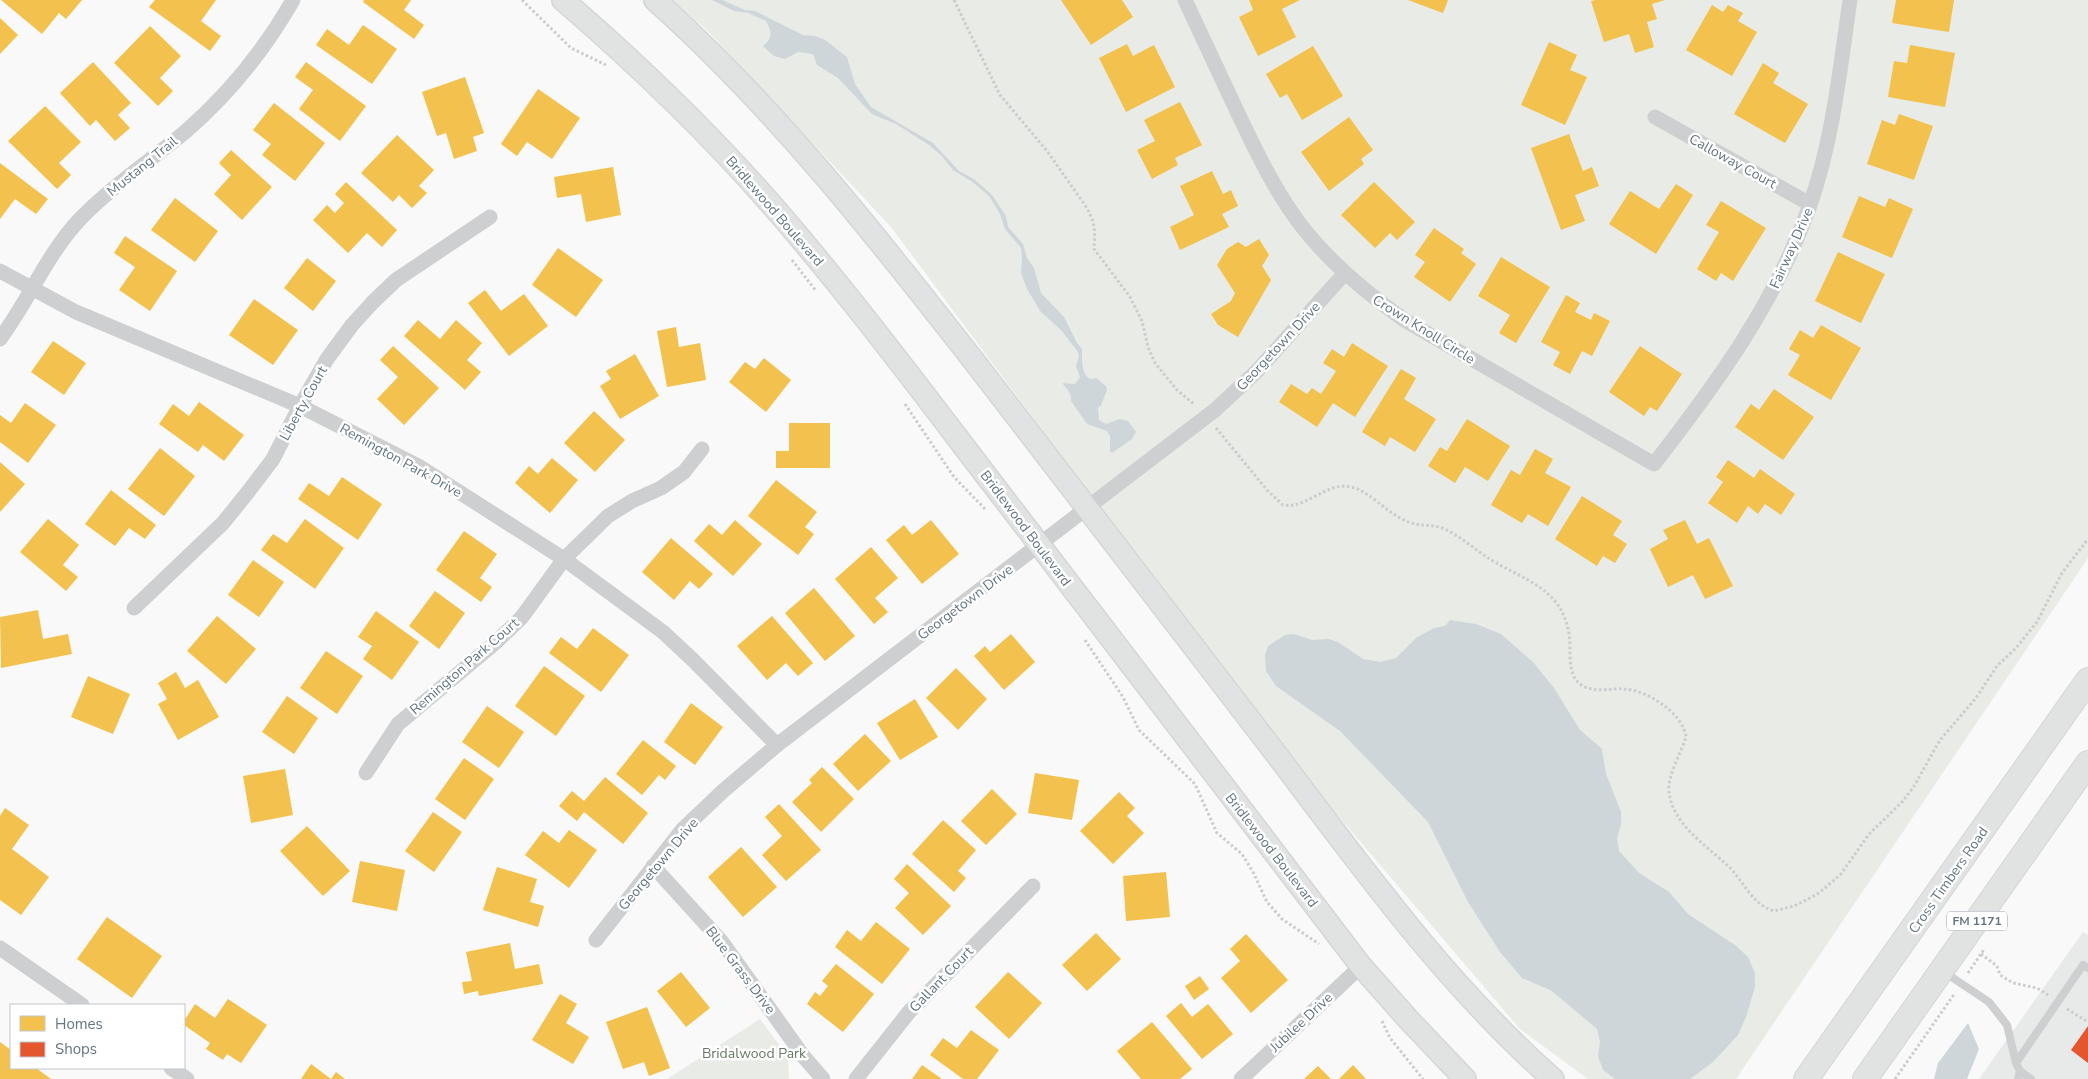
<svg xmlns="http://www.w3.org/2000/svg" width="2088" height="1079" viewBox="0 0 2088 1079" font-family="'Nunito Sans',sans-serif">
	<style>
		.built { fill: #e8e9e9 }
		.green { fill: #e8ebe6 }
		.water { fill: #ced6d9 }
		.homes { fill: #f2c14e }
		.shops { fill: #e4572e }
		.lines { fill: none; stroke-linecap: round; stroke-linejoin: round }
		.secondary-casing { stroke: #d5d6d7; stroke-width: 24 }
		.primary-casing { stroke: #d5d6d7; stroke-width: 26 }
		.path { stroke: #cbcccd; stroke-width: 3; stroke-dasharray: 2.5 2.5; stroke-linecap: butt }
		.lane { stroke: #cecfd0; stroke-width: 8 }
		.street { stroke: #cecfd0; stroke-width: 15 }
		.secondary { stroke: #e1e2e2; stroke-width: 21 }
		.primary { stroke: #e1e2e2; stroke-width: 24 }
		.labels { text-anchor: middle; stroke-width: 5; stroke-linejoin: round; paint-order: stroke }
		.shield { fill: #fff; stroke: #939fa8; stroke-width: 1 }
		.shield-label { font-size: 12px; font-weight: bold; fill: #657683 }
		.street-label { font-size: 14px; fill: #657683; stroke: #fff }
		.park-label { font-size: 14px; fill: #687a64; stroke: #fff }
	</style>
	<rect width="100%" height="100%" fill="#f9f9f9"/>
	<path class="built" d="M2083 932 2088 935V1079H1979Z"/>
	<path class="green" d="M671 0H2088V558L1736 1079H1588L1520 1029 1317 791 1126 543 891 227 706 29Z
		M760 1019 788 1057 789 1079H667Z"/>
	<path class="water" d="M712 0H722L745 10 755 11 803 35 815 36 825 40 847 57 855 84 871 107 933 143 959 171 974 179 992 195 1006 216 1008 227 1023 244 1027 258 1034 268 1041 293 1064 317 1077 343 1082 349C1082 360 1081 374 1090 379L1096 378 1106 386 1107 390 1101 405 1098 408 1099 420 1106 424 1120 419 1128 421 1136 432 1132 439 1112 453 1110 451V436L1107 431 1087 424 1071 401C1072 393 1067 389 1062 383L1075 384 1080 377 1076 366 1079 356 1078 352 1062 331 1041 312 1027 289 1021 273 1022 257 1021 248 1005 229 1000 214 989 196 974 183 953 170 941 155 929 145 896 124 872 114 838 78 817 65 813 54 798 52 785 59 774 56 763 46C773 39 772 31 766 21L748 13 734 11Z
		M1450 620 1476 624 1501 634 1533 662 1554 688 1580 730 1602 749 1606 774 1621 812V825L1617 838 1619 851 1639 873 1669 892 1688 914 1735 945 1748 957 1755 973V987L1746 1017 1738 1035 1713 1062 1690 1079H1615L1603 1070 1598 1056 1600 1042 1597 1029 1552 991 1522 978 1500 952 1468 902 1428 822 1340 731 1276 686 1266 671 1265 655 1268 646 1285 635 1294 634 1312 640 1328 639 1338 642 1363 659 1380 662 1396 658 1416 638 1434 628 1445 626Z
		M1968 1023 1979 1049 1967 1079H1934L1938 1063Z"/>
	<path class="homes" d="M1 0H82L66 19 59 13 42 34Z
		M155 0H216L201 21 221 36 210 51 149 7Z
		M364 0H411L404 10 424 25 414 39 363 2Z
		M1061 0H1122L1133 17 1091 45Z
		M1249 0H1300L1282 9 1296 37 1258 56 1239 17 1253 10Z
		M1408 0H1448L1443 13Z
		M1595 0H1665L1652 4 1657 19 1647 22 1654 47 1635 53 1629 34 1604 42 1591 1Z
		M1896 0H1954L1949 32 1892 23Z
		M1712 5 1723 12 1728 5 1743 13 1738 21 1757 32 1732 76 1686 50Z
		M0 18 18 35 0 54Z
		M363 25 397 49 372 84 316 45 327 29 349 45Z
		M150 26 181 56 160 78 173 91 158 106 114 63Z
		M1549 42 1577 55 1570 70 1587 77 1565 125 1521 105Z
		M1127 44 1133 56 1154 45 1175 87 1126 112 1099 58Z
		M1910 45 1955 53 1945 107 1888 97 1894 61 1907 63Z
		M1313 46 1343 96 1302 120 1287 94 1280 98 1266 74Z
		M93 62 131 103 118 115 130 128 115 141 96 120 90 126 60 93Z
		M306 62 366 106 340 141 299 109 313 90 295 77Z
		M1763 63 1779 73 1773 83 1808 104 1785 143 1734 114Z
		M465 77 484 133 473 137 477 151 454 159 446 133 437 136 422 92Z
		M538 89 580 118 552 159 527 142 517 156 501 144Z
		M1180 102 1202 145 1175 158 1178 165 1152 179 1137 150 1155 141 1144 120Z
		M274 103 325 143 295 181 262 155 271 144 253 130Z
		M45 106 81 142 59 163 71 175 57 189 8 141Z
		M1899 114 1933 126 1914 180 1867 164 1882 120 1895 125Z
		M1349 117 1373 150 1361 159 1364 164 1329 191 1301 152Z
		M1569 134 1583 171 1592 167 1599 186 1575 195 1585 221 1561 230 1531 148Z
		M397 135 434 170 419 186 427 193 412 208 399 195 393 202 361 173Z
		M231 150 272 187 242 220 214 194 231 175 219 163Z
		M0 163 48 199 36 214 15 199 0 219Z
		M613 167 621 215 586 222 581 194 557 198 554 177Z
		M1212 171 1223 194 1231 190 1238 206 1222 214 1229 227 1180 250 1170 227 1194 215 1180 186Z
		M346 182 397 230 382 247 367 233 348 253 313 220 327 205 335 213 344 203 335 194Z
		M1374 182 1415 222 1397 240 1390 233 1375 248 1341 215Z
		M1676 184 1693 195 1656 254 1609 224 1630 191 1659 209Z
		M1859 196 1885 207 1889 198 1913 209 1892 258 1842 237Z
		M175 198 218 231 195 262 151 230Z
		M1721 201 1766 228 1733 281 1721 273 1716 281 1697 269 1719 232 1706 225Z
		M1434 228 1464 249 1461 253 1476 264 1450 302 1414 277 1425 262 1415 255Z
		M125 236 177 271 150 311 119 290 135 267 114 253Z
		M1259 239 1269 255 1262 266 1271 280 1238 337 1218 325 1211 314 1231 301 1235 293 1217 265 1227 249 1238 242 1246 247Z
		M558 248 603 280 576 317 532 285Z
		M1838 252 1885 274 1861 323 1815 301Z
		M1501 257 1550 287 1516 343 1499 333 1510 315 1478 296Z
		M307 258 336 281 313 311 284 288Z
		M485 290 501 311 524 294 548 326 509 356 468 303Z
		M1566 295 1580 303 1575 312 1591 320 1594 313 1610 321 1592 356 1582 351 1570 374 1553 365 1560 352 1541 342Z
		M254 299 298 330 273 365 229 335Z
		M418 320 440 339 456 320 482 343 467 360 481 372 465 390 404 336Z
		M1821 325 1861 348 1831 400 1788 375 1800 355 1789 349 1800 330 1813 338Z
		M676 327 679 347 700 343 706 380 667 387 657 331Z
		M53 341 86 363 64 395 31 372Z
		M1352 343 1388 366 1355 417 1333 403 1317 427 1279 402 1291 384 1307 394 1312 388 1321 394 1336 371 1323 363 1332 349 1344 357Z
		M393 346 439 388 404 425 377 399 398 377 380 360Z
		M1640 346 1682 374 1657 411 1650 407 1644 416 1609 392Z
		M635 354 659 396 620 419 600 386 611 379 606 371Z
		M764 358 791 380 766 412 729 382 745 362 755 369Z
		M1401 369 1416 378 1404 399 1436 419 1415 452 1390 437 1385 446 1362 432Z
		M1774 389 1814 417 1783 460 1735 427 1751 404 1759 410Z
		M199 402 244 435 224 461 203 445 198 452 159 424 173 404 189 416Z
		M25 403 56 425 28 463 0 442V415L11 423Z
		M594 411 625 440 595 472 564 443Z
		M1467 419 1510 446 1488 481 1465 467 1455 483 1428 466 1440 447 1447 451Z
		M789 423H830V468H776V451H789Z
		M160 448 195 476 164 516 128 489Z
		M1535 449 1553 459 1545 473 1571 487 1548 526 1528 514 1522 523 1491 505 1511 470 1520 475Z
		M552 458 578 480 550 513 515 483 529 466 538 474Z
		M1728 460 1754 478 1760 469 1795 494 1781 515 1765 504 1758 514 1748 506 1737 523 1708 503 1723 482 1716 477Z
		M0 462 25 484 0 512Z
		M342 477 382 504 358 540 298 499 309 483 329 496Z
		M776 480 817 512 805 527 814 534 798 555 748 516Z
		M111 490 156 525 145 539 129 528 115 546 85 524Z
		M1582 496 1622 521 1613 535 1627 544 1615 563 1603 556 1597 566 1555 539Z
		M48 519 79 545 63 565 78 577 66 591 20 552Z
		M305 519 344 548 315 589 261 550 273 534 287 543Z
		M735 520 762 544 733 576 694 541 709 524 722 535Z
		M931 520 959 554 922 584 886 540 904 525 912 535Z
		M1685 520 1697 544 1709 538 1733 586 1705 599 1693 575 1668 587 1650 549 1668 539 1663 530Z
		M464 531 497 554 480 578 492 587 481 602 436 570Z
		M671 538 713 574 699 589 690 581 674 600 642 572Z
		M871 547 898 578 875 598 888 612 874 624 835 579Z
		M253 560 284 582 259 617 228 595Z
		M814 588 855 636 825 661 785 613Z
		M435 591 465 613 439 649 409 626Z
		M38 610 43 639 68 634 72 654 1 668 0 617Z
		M376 611 419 642 392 680 363 659 372 646 358 637Z
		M217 616 256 649 226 684 187 651Z
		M772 616 813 663 798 676 786 663 767 680 737 646Z
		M593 628 629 655 601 692 549 653 561 637 577 649Z
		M1011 634 1035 662 1004 690 974 656 985 646 990 652Z
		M326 651 363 676 337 714 300 688Z
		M544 666 585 696 556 736 515 706Z
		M956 668 987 699 958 730 926 698Z
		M176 672 185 688 198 680 219 717 178 740 158 704 167 699 158 683Z
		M88 676 130 694 113 734 71 717Z
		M287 696 318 718 294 754 262 732Z
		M915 699 938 737 900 760 877 723Z
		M691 703 723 727 695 765 664 742Z
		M487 706 524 732 499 768 462 742Z
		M865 734 891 761 858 791 833 764Z
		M643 740 676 766 665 780 659 775 642 795 616 774Z
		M464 758 494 779 465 820 435 799Z
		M822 767 854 799 821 832 792 802 812 783 809 780Z
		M285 769 293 815 251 823 243 776Z
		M1035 773 1079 780 1072 820 1028 813Z
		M605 777 648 813 623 844 584 812 577 821 559 806 572 791 584 801Z
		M992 789 1017 814 986 845 961 821Z
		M1119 792 1135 808 1127 816 1144 833 1113 864 1080 831Z
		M779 804 821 850 786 881 762 855 782 836 765 817Z
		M5 808 29 825 12 849 49 877 21 915 0 900V816Z
		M433 812 462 832 434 872 405 851Z
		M943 820 976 850 958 871 966 878 954 892 912 854Z
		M307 826 350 871 323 896 280 851Z
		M569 830 597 850 569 888 525 855 543 831 559 843Z
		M741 847 777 887 743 917 708 877Z
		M360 861 405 870 397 911 352 902Z
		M907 864 951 906 923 935 895 908 909 893 894 879Z
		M497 867 537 879 530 902 544 906 538 927 483 910Z
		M1166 872 1170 917 1126 921 1123 876Z
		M107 917 162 956 132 998 77 959Z
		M876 922 910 949 882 984 835 947 847 930 861 941Z
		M1096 933 1121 959 1087 991 1062 965Z
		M1246 934 1288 980 1251 1013 1221 978 1240 961 1230 949Z
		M510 943 515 969 539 964 543 984 479 996 478 991 464 994 462 982 472 981 466 952Z
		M836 964 874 994 843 1032 807 1004 815 992 820 996 828 986 822 981Z
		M681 972 710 1008 686 1027 657 991Z
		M1008 972 1042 1003 1009 1039 975 1007Z
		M1200 976 1209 989 1194 1000 1185 986Z
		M560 994 577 1004 566 1023 589 1037 573 1064 532 1040Z
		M228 999 267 1025 241 1063 227 1054 223 1060 206 1049 210 1043 184 1025V1021L195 1004 215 1018Z
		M1181 1003 1192 1017 1208 1004 1233 1034 1202 1059 1166 1016Z
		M647 1007 670 1068 649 1076 644 1062 623 1069 606 1022Z
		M1152 1022 1192 1069 1180 1079H1141L1117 1051Z
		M971 1030 999 1050 977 1079H963L930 1055 943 1038 957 1048Z
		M0 1042 11 1050V1068H36L51 1079H0Z
		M311 1064 331 1079 336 1072 345 1079H301Z
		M922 1065 942 1079H912Z
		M1353 1065 1366 1079H1339Z
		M1318 1066 1331 1079H1304Z"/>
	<path class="shops" d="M2088 1026V1063L2071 1050Z"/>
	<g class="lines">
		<defs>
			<path id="secondary" d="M563 0C636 63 706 130 770 203 853 298 928 400 1005 500 1124 655 1242 810 1361 966L1408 1019 1465 1079
				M655 0C777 109 877 237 977 365 1075 492 1172 619 1270 746 1359 863 1442 981 1553 1079"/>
			<path id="primary" d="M1806 1079 2088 680
				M1865 1079 2088 763"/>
		</defs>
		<use href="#secondary" class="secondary-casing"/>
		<use href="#primary" class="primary-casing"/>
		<path class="path" d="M522 0 571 48 606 65
			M954 0 1000 95 1047 151 1087 208C1096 225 1095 232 1094 249L1130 297 1142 321 1148 347 1155 363 1177 390 1195 405
			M792 260 816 291
			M905 404 954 477 986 510
			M1216 428 1267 490 1283 505C1308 509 1326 481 1351 487 1367 490 1386 511 1402 519 1418 528 1428 523 1442 528 1460 535 1476 551 1493 561 1516 575 1542 583 1558 605 1564 614 1567 623 1569 633 1572 650 1565 676 1583 686 1596 693 1611 688 1624 689 1647 690 1683 713 1686 737 1681 753 1667 776 1669 792 1673 825 1706 845 1728 866 1744 881 1751 904 1774 911L1794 906 1816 895 1825 888 1841 874 1869 834 1902 802 1913 788 1940 740 1976 698 1997 666 2016 648 2037 622 2062 573 2088 539
			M1085 640 1123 697 1139 730 1195 784 1217 833 1242 854 1253 872 1267 902 1282 919 1319 944
			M1981 954 1997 966 2000 975 2013 983 2037 988 2048 995
			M1968 973 1985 948
			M2067 1009 2088 1022
			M1382 1021 1390 1038 1423 1079
			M1895 1079 1955 993"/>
		<path class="lane" d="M1944 972 1989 1002 2007 1025 2016 1063
			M2020 1071 2031 1079
			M2018 1079 2020 1071 2016 1063 2083 965 2088 968"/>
		<path class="street" d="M1185 0C1202 36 1218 71 1235 107 1254 147 1273 188 1300 224 1329 262 1366 293 1406 321L1654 464C1717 383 1776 302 1810 205 1833 139 1840 69 1850 0
			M1655 117 1810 204
			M0 271 76 312 300 406 420 467 564 559 663 632 693 660 777 745
			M0 339C29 300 47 254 80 219 112 186 150 161 185 132 228 95 265 49 293 0
			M134 608 223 523 248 492 273 459 300 406 327 359 352 325 373 302 396 280 490 217
			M366 773 398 724 495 643 522 617 564 559 608 516 632 501 661 488 684 472 702 449
			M653 866 722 942 804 1057 823 1079
			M596 940 682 830 723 791 777 745 1215 410 1257 371 1345 273
			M0 948 82 1005
			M171 1068 187 1079
			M856 1079 909 1012 1033 886
			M1241 1079 1361 966"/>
		<use href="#secondary" class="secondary"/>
		<use href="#primary" class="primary"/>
	</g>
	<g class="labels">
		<rect class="shield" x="1947" y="911.5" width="60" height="19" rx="4"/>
		<g class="shield-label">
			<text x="1977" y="925">FM 1171</text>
		</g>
		<g class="street-label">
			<text transform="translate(1733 161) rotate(29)" y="5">Calloway Court</text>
			<text transform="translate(142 166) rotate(-39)" y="5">Mustang Trail</text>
			<text transform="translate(775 211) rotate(49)" y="5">Bridlewood Boulevard</text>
			<text transform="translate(1791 248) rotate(-66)" y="5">Fairway Drive</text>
			<text transform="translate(1424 329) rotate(32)" y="5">Crown Knoll Circle</text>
			<text transform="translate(1278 346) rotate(-47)" y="5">Georgetown Drive</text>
			<text transform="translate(303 403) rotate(-61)" y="5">Liberty Court</text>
			<text transform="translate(401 460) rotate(29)" y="5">Remington Park Drive</text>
			<text transform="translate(1026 528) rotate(53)" y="5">Bridlewood Boulevard</text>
			<text transform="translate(965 602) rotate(-37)" y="5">Georgetown Drive</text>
			<text transform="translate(464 666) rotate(-41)" y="5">Remington Park Court</text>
			<text transform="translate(1272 850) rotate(52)" y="5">Bridlewood Boulevard</text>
			<text transform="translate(658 864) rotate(-50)" y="5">Georgetown Drive</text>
			<text transform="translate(1948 880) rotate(-55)" y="5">Cross Timbers Road</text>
			<text transform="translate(741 970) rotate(53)" y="5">Blue Grass Drive</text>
			<text transform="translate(941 979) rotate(-46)" y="5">Gallant Court</text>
			<text transform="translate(1301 1022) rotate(-43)" y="5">Jubilee Drive</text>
		</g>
		<g class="park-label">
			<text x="754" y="1058">Bridalwood Park</text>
		</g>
	</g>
	<rect x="10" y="1004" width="175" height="65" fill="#ffffff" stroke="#c1c8cd"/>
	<rect x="20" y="1016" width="25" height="15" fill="#f2c14e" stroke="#c1c8cd"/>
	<text x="55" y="1029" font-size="15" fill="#657683">Homes</text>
	<rect x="20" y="1042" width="25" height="15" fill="#e4572e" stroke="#c1c8cd"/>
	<text x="55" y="1054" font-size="15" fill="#657683">Shops</text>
</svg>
